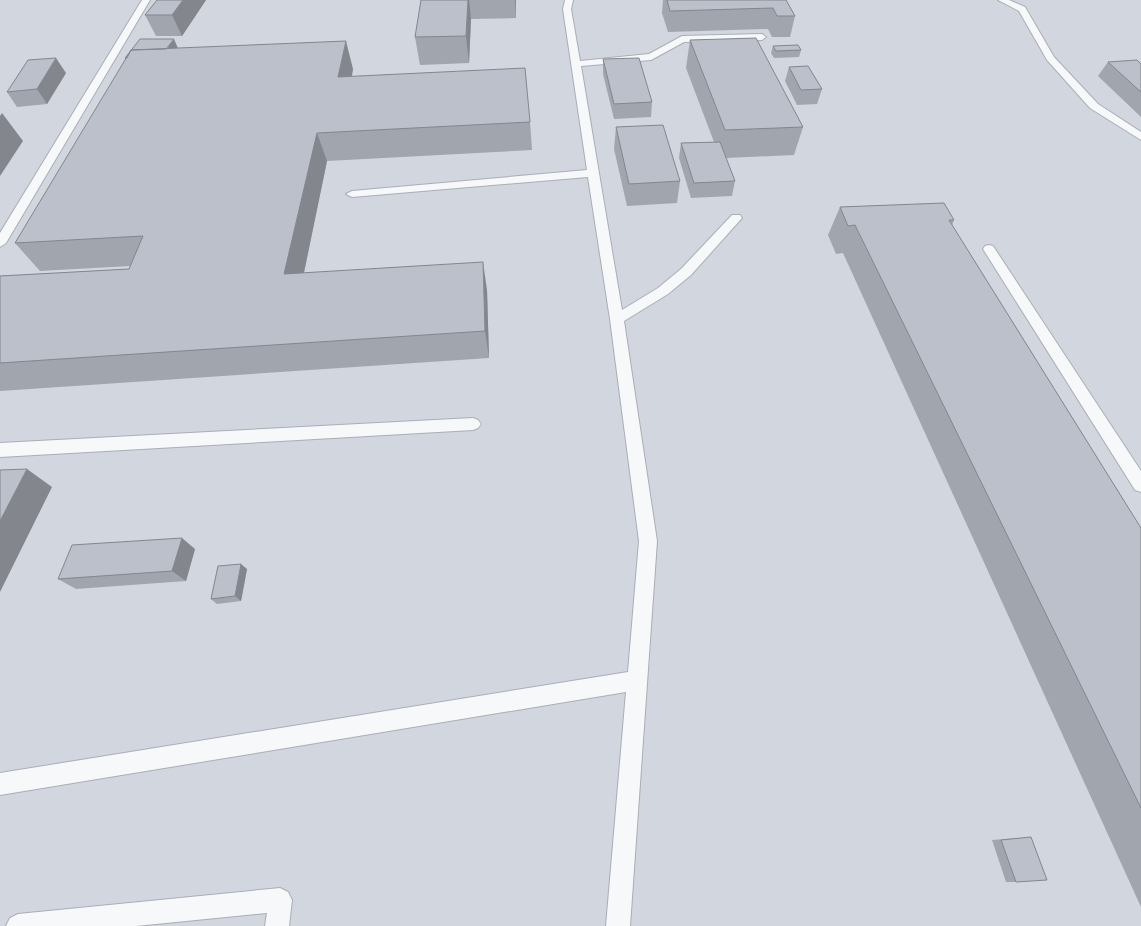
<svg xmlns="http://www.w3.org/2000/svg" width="1141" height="926" viewBox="0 0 1141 926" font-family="'Sofia Sans Condensed',sans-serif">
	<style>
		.built { fill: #d2d6de }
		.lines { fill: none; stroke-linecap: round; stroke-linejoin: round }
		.service-casing { stroke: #a9aeb7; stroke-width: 2 }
		.service { fill: #f7f8fa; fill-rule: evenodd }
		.wall { fill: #a1a5ae }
		.shaded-wall { fill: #83868d }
		.building { fill: #bbc0ca; stroke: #83868d }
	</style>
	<rect width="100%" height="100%" fill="#e4e7ec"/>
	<path class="built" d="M0 0H1141V926H0Z"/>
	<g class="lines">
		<defs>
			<path id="service" d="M142 0H150L6 243 0 247V233Z
				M565 0H573L571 9 580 61 649 54 682 36 762 34 766 37 762 40 684 42 651 60 581 66 622 310 658 288 681 269 732 215H740L742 218 691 275 668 294 624 321 657 541 630 926H606L626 692 0 795V773L628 672 639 541 610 319 588 177 352 197 346 194 352 191 587 170 563 9Z
				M998 0H1009L1025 7 1054 57 1098 104 1141 132V140L1090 108 1047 60 1019 11Z
				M989 245 993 246 1141 471V492L1135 490 983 249 985 246Z
				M473 418 478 420 481 424 478 428 473 430 0 457V443Z
				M280 888 288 892 292 900 289 926H265L267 913 136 926H6L10 918 18 914Z"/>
		</defs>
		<use href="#service" class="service-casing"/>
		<use href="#service" class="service"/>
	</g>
	<path class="wall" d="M157 0H206L182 36H156L145 15Z
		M421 0H516V18L471 19 469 63 420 65 415 37Z
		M663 0H786L795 16 790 37H772L768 29 668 32 662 13Z
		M690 40 803 127 794 155 726 158 735 181 732 196 691 198 679 158 681 143 714 142 686 68Z
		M773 46 801 50 799 57 774 58 771 53Z
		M178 48 353 69 352 76 530 122 532 150 327 161 304 273 487 290 489 358 0 391V276L129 269 130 266 40 271 15 243 126 60 125 58Z
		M603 59 652 102 651 117 614 119 603 74Z
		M1108 62 1141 64V117L1098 76Z
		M789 67 822 89 817 104 797 105 785 81Z
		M66 73 47 104 17 107 7 92Z
		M616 127 680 181 677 203 627 206 614 149Z
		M840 207 954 220 952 225 1141 528V907L843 253 836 254 828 235Z
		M195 549 186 581 76 589 58 579Z
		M247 569 241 601 217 604 211 599Z
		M1031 837 1016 882H1006L992 840Z"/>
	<path class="shaded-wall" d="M183 0H206L182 36 172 15Z
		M468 0H469L471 19 469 63 466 36Z
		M515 0H516V18Z
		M174 39 180 53 160 58Z
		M346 41 353 69 346 104 338 77Z
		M56 58 66 73 47 104 37 89Z
		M2 113 23 141 0 176V116Z
		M317 133 327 161 298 301 284 274Z
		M483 262 487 290 489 358 485 331Z
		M27 469 52 487 0 592V521Z
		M182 538 195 549 186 581 172 571Z
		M241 564 247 569 241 601 235 596Z"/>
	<path class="building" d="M157 0H183L172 15H145Z
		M421 0H468L466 36 415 37Z
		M667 0H786L795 16H777L773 8 670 11Z
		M756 38 803 127 725 130 690 40Z
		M140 39H174L166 49 131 50 127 58H125Z
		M346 41 338 77 525 68 530 122 317 133 284 274 483 262 485 331 0 363V276L129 269 143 236 15 243 131 50Z
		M798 45 801 50 776 51 773 46Z
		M56 58 37 89 7 92 28 60Z
		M639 58 652 102 614 104 603 59Z
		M1137 60 1141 64V92L1108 62Z
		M808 66 822 89 801 90 789 67Z
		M663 125 680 181 629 184 616 127Z
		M720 142 735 181 694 183 681 143Z
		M944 203 954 220H949L1141 528V808L855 225 848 226 840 207Z
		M27 469 0 521V470Z
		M182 538 172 571 58 579 72 545Z
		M241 564 235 596 211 599 218 566Z
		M1031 837 1047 880 1016 882 1001 840Z"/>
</svg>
